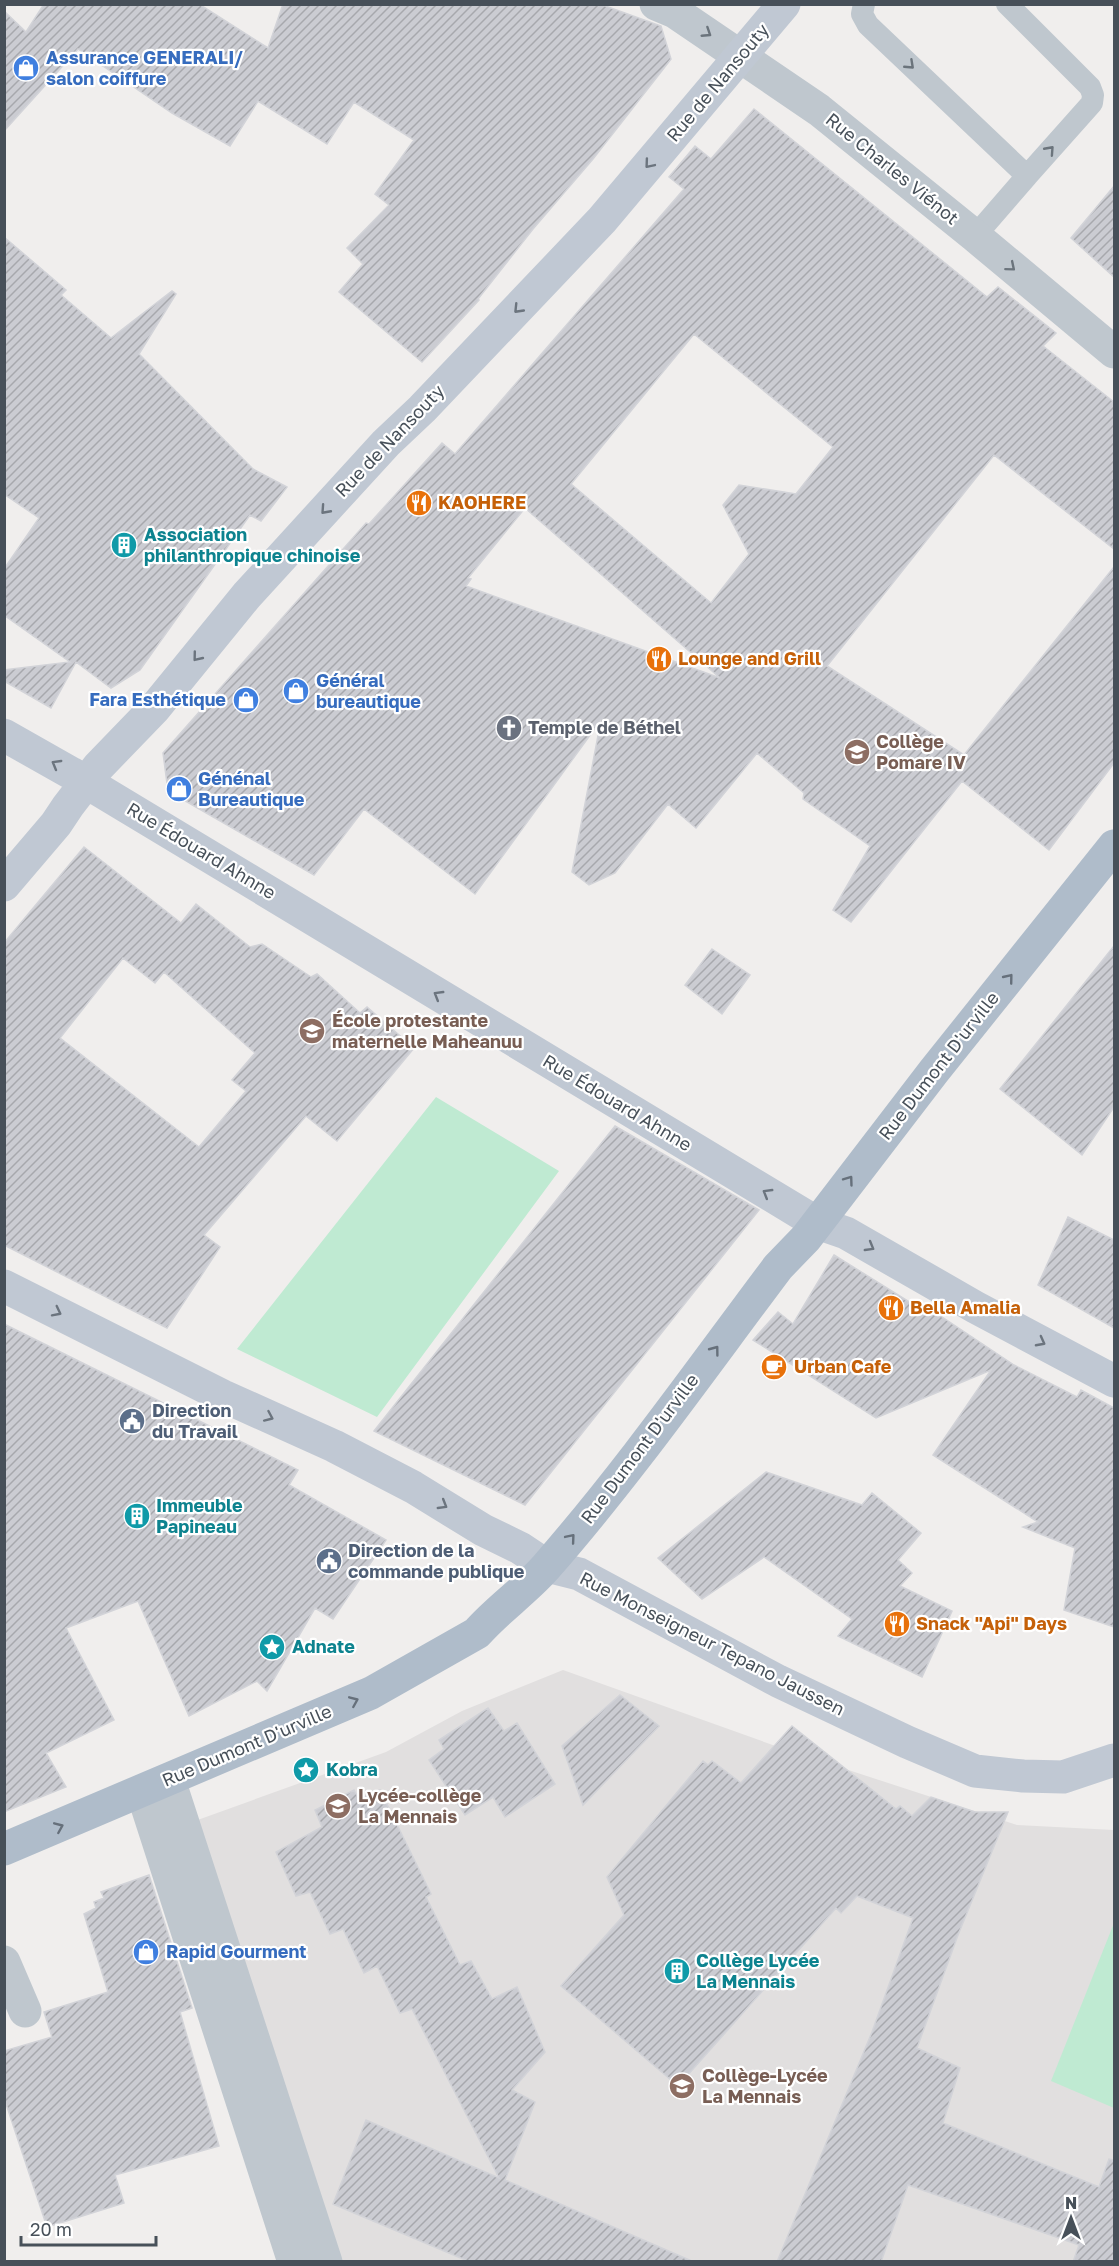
<svg xmlns="http://www.w3.org/2000/svg" width="1119" height="2266" viewBox="0 0 1119 2266" font-family="'Golos Text',sans-serif">
	<style>
		.education { fill: #e1dfdf }
		.pitch { fill: #bfead2 }
		.building { fill: url(#building-hatch); stroke: #d2d3d8; stroke-width: 1.5; fill-rule: evenodd }
		.lines { fill: none; stroke-linecap: round; stroke-linejoin: round }
		.lane { stroke: #bfc7ce; stroke-width: 22 }
		.street { stroke: #bfc7ce; stroke-width: 33 }
		.secondary { stroke: #c0c8d3; stroke-width: 33 }
		.primary { stroke: #afbcca; stroke-width: 33 }
		.oneway { stroke: #6b747c }
		.oneway2 { stroke: #6b747e }
		.oneway3 { stroke: #66707b }
		.labels { text-anchor: middle; stroke-width: 4.5; stroke-linejoin: round; paint-order: stroke }
		.shop-label { font-size: 18px; font-weight: bold; fill: #366cbe; stroke: #fff; text-anchor: start }
		.street-label { font-size: 18px; fill: #475059; stroke: #fff }
		.food-label { font-size: 18px; font-weight: bold; fill: #c56008; stroke: #fff; text-anchor: start }
		.culture-label { font-size: 18px; font-weight: bold; fill: #0d838f; stroke: #fff; text-anchor: start }
		.worship-label { font-size: 18px; font-weight: bold; fill: #5b616d; stroke: #fff; text-anchor: start }
		.education-label { font-size: 18px; font-weight: bold; fill: #785e54; stroke: #fff; text-anchor: start }
		.service-label { font-size: 18px; font-weight: bold; fill: #4e5e75; stroke: #fff; text-anchor: start }
	</style>
	<defs>
		<pattern id="building-hatch" width="6" height="6" patternUnits="userSpaceOnUse" patternTransform="scale(1.5)"><rect width="6" height="6" fill="#cbccd2"/><path d="M-1 1l2-2M0 6l6-6M5 7l2-2" fill="none" stroke="#a7a8ad"/></pattern>
	</defs>
	<rect width="100%" height="100%" fill="#f0eeed"/>
	<path class="education" d="M563 1670 784 1749 1017 1825 1114 1830V2261H311L167 1831 386 1752 462 1711Z"/>
	<path class="pitch" d="M436 1097 559 1171 377 1417 237 1349Z
		M1114 1923V2108L1051 2081Z"/>
	<path class="building" d="M44 4H199L268 48 283 4H600L661 26 671 59 593 159 533 229 478 299 479 300 422 362 339 292 363 264 347 248 389 205 375 194 414 140 354 102 327 144 258 101 230 146 172 113 78 49 4 131V11L26 32Z
		M754 109 987 297 998 287 1056 333 1043 346 1114 402V549L994 455 827 666 964 755 1114 567V763L1049 850 962 781 851 922 833 910 870 846 803 799 804 793 757 753 696 828 668 804 615 873 589 885 572 872 601 720 475 894 364 809 314 875 168 791 163 753 366 523 369 524 442 443 455 454 684 189 669 177 695 146 711 159ZM694 334 833 447 796 494 739 485 723 505 749 554 711 603 571 484ZM525 508 720 678 466 586 471 579 468 578Z
		M1114 186V277L1071 238Z
		M4 237 66 290 61 295 111 338 172 291 176 294 139 354 253 469 287 487 261 521 250 515 140 670 111 688 76 662 51 708 4 681V670L70 662 4 615V569L39 518 4 494Z
		M84 847 181 923 196 904 250 947 262 944 311 977 317 974 360 1013 367 1007 414 1048 337 1141 306 1116 204 1235 220 1247 167 1328 4 1245V943ZM123 958 155 983 164 972 255 1053 232 1080 246 1091 199 1147 60 1038Z
		M1114 946V1107L1082 1155 1000 1089Z
		M712 949 750 975 722 1014 685 985Z
		M615 1126 759 1210 525 1505 374 1431Z
		M1068 1217 1114 1240V1328L1038 1285Z
		M834 1255 927 1313 930 1309 1014 1365 1077 1397 1081 1390 1114 1408V1627L1064 1610 1075 1548 1023 1527 1038 1522 933 1455 991 1370 876 1418 753 1340 778 1312 793 1324Z
		M4 1324 298 1470 289 1485 386 1540 333 1619 315 1608 267 1691 257 1681 189 1716 138 1601 66 1628 114 1720 46 1753 66 1787 4 1812Z
		M766 1472 862 1505 872 1493 921 1533 898 1560 912 1573 900 1586 952 1611 922 1677 838 1636 852 1619 764 1557 702 1599 658 1558Z
		M620 1695 659 1726 583 1805 562 1746Z
		M488 1708 504 1731 517 1723 555 1784 505 1817 493 1797 465 1815 429 1760 444 1749 439 1740Z
		M792 1726 896 1809 900 1806 912 1816 931 1797 975 1812H1008L958 1935 917 2048 960 2068 943 2123 1099 2187 1109 2159 1114 2160V2262H1073L1079 2245 908 2185 881 2262H777L872 2032 913 1918 857 1896 841 1913 836 1908 678 2086 561 1986 624 1915 607 1877 703 1761 708 1765 712 1761 741 1783Z
		M354 1790 359 1799 380 1790 431 1894 426 1897 460 1965 471 1961 492 1999 517 1987 545 2052 512 2090 535 2102 505 2180 694 2262H470L333 2204 366 2120 499 2178 412 2009 400 2013 377 1966 364 1973 343 1929 330 1934 310 1892 296 1896 276 1852 322 1827 315 1810Z
		M149 1875 192 2008 180 2012 219 2146 115 2175 124 2203 47 2227 4 2098V2051L52 2037 44 2012 108 1992 84 1914 96 1908 94 1902 104 1898 101 1892Z"/>
	<g class="lines">
		<path class="lane" d="M864 4 862 14 868 25 1027 176 1092 103 1093 95 1090 87 1007 4
			M975 236 1027 176"/>
		<path class="street" d="M656 4 675 12 819 110 975 236 1114 352
			M169 1780 326 2262
			M142 1791 294 2262
			M4 1962 25 2011"/>
		<path class="secondary" d="M4 735 71 773 817 1223 846 1233 975 1307 1114 1381
			M4 885 56 824 68 806 98 767 154 709 247 595 386 443 422 409 602 220 784 4
			M4 1286 223 1396 334 1446 413 1487 483 1530 520 1548 547 1566 579 1574 778 1681 907 1742 975 1771 1023 1776 1063 1777 1114 1760"/>
		<path class="primary" d="M4 1849 371 1693 477 1633C498 1609 525 1591 546 1567 629 1472 702 1368 778 1267L806 1238 934 1071 1114 846"/>
	</g>
	<defs><path id="oneway-chevron" d="M-2-3.5L2.5 0L-2 3.5" fill="none" stroke-width="1.6" stroke-linecap="round" stroke-linejoin="round" transform="scale(1.5)"/></defs>
	<g class="oneway">
		<use href="#oneway-chevron" transform="translate(707 33) rotate(33)"/>
		<use href="#oneway-chevron" transform="translate(910 65) rotate(43)"/>
		<use href="#oneway-chevron" transform="translate(1050 150) rotate(-48)"/>
		<use href="#oneway-chevron" transform="translate(1011 267) rotate(40)"/>
	</g>
	<g class="oneway2">
		<use href="#oneway-chevron" transform="translate(649 164) rotate(130)"/>
		<use href="#oneway-chevron" transform="translate(518 309) rotate(134)"/>
		<use href="#oneway-chevron" transform="translate(325 510) rotate(132)"/>
		<use href="#oneway-chevron" transform="translate(197 657) rotate(129)"/>
		<use href="#oneway-chevron" transform="translate(56 764) rotate(-150)"/>
		<use href="#oneway-chevron" transform="translate(438 995) rotate(-149)"/>
		<use href="#oneway-chevron" transform="translate(767 1193) rotate(-149)"/>
		<use href="#oneway-chevron" transform="translate(870 1247) rotate(30)"/>
		<use href="#oneway-chevron" transform="translate(57 1312) rotate(27)"/>
		<use href="#oneway-chevron" transform="translate(1041 1342) rotate(28)"/>
		<use href="#oneway-chevron" transform="translate(269 1417) rotate(24)"/>
		<use href="#oneway-chevron" transform="translate(443 1505) rotate(31)"/>
	</g>
	<g class="oneway3">
		<use href="#oneway-chevron" transform="translate(1009 978) rotate(-51)"/>
		<use href="#oneway-chevron" transform="translate(849 1180) rotate(-54)"/>
		<use href="#oneway-chevron" transform="translate(715 1350) rotate(-53)"/>
		<use href="#oneway-chevron" transform="translate(571 1538) rotate(-50)"/>
		<use href="#oneway-chevron" transform="translate(354 1701) rotate(-23)"/>
		<use href="#oneway-chevron" transform="translate(59 1827) rotate(-23)"/>
	</g>
	<defs>
		<symbol id="shop-disc" viewBox="-11 -11 22 22"><circle r="9.5" fill="#3f7fe0" stroke="#fff"/><path d="M-5-2.5h2.3a2.7 3.5 0 0 1 5.4 0H5L5.5 6h-11ZM-1.5-2.5h3a1.5 2.3 0 0 0-3 0Z" fill="#fff"/></symbol>
		<symbol id="restaurant-disc" viewBox="-11 -11 22 22"><circle r="9.5" fill="#e8710a" stroke="#fff"/><path d="M-5-6h1v4h1v-4h1v4h1v-4h1v5L-1.5 .5V6h-2V.5L-5-1ZM5-6V6H3V1.5H1.5Q1.5-4 5-6Z" fill="#fff"/></symbol>
		<symbol id="building-disc" viewBox="-11 -11 22 22"><circle r="9.5" fill="#0f9aa8" stroke="#fff"/><path d="M-4-6H4V6H1V3H-1V6H-4ZM-2.5-4.3h1.7v1.8h-1.7ZM.8-4.3h1.7v1.8H.8ZM-2.5-1h1.7V.8h-1.7ZM.8-1h1.7V.8H.8Z" fill="#fff"/></symbol>
		<symbol id="church-disc" viewBox="-11 -11 22 22"><circle r="9.5" fill="#6b7280" stroke="#fff"/><path d="M-1.2-6h2.4v3.5h3.3v2.4h-3.3V6h-2.4V-.1h-3.3v-2.4h3.3Z" fill="#fff"/></symbol>
		<symbol id="school-disc" viewBox="-11 -11 22 22"><circle r="9.5" fill="#8d6e63" stroke="#fff"/><path d="M0-5L7-2L0 1L-7-2ZM-4 1L0 2.5L4 1V4Q0 6-4 4Z" fill="#fff"/></symbol>
		<symbol id="cafe-disc" viewBox="-11 -11 22 22"><circle r="9.5" fill="#e8710a" stroke="#fff"/><path d="M-5.5-4.5H6V0H3Q3 3.5 0 3.5H-2.5Q-5.5 3.5-5.5 0ZM3-3.2v2h1.7v-2ZM-6 4.5H4V6H-6Z" fill="#fff"/></symbol>
		<symbol id="civic-disc" viewBox="-11 -11 22 22"><circle r="9.5" fill="#5c6f8a" stroke="#fff"/><path d="M-.6-6.5H3V-4.5H.6V-3L4-1V1h2V6H-6V1h2V-1L-.6-3ZM-1.2 2.5V6h2.4V2.5Z" fill="#fff"/></symbol>
		<symbol id="sight-disc" viewBox="-11 -11 22 22"><circle r="9.5" fill="#0f9aa8" stroke="#fff"/><path d="M0-6L1.8-2.2L6-1.7L2.9 1.2L3.7 5.4L0 3.3L-3.7 5.4L-2.9 1.2L-6-1.7L-1.8-2.2Z" fill="#fff"/></symbol>
	</defs>
	<g fill-rule="evenodd">
		<use href="#shop-disc" x="11" y="53" width="30" height="30"/>
		<use href="#restaurant-disc" x="404" y="488" width="30" height="30"/>
		<use href="#building-disc" x="109" y="530" width="30" height="30"/>
		<use href="#restaurant-disc" x="644" y="644" width="30" height="30"/>
		<use href="#shop-disc" x="281" y="676" width="30" height="30"/>
		<use href="#shop-disc" x="231" y="685" width="30" height="30"/>
		<use href="#church-disc" x="494" y="713" width="30" height="30"/>
		<use href="#school-disc" x="842" y="737" width="30" height="30"/>
		<use href="#shop-disc" x="164" y="774" width="30" height="30"/>
		<use href="#school-disc" x="297" y="1016" width="30" height="30"/>
		<use href="#restaurant-disc" x="876" y="1293" width="30" height="30"/>
		<use href="#cafe-disc" x="759" y="1352" width="30" height="30"/>
		<use href="#civic-disc" x="117" y="1406" width="30" height="30"/>
		<use href="#building-disc" x="122" y="1501" width="30" height="30"/>
		<use href="#civic-disc" x="314" y="1546" width="30" height="30"/>
		<use href="#restaurant-disc" x="882" y="1609" width="30" height="30"/>
		<use href="#sight-disc" x="257" y="1632" width="30" height="30"/>
		<use href="#sight-disc" x="291" y="1755" width="30" height="30"/>
		<use href="#school-disc" x="323" y="1791" width="30" height="30"/>
		<use href="#shop-disc" x="131" y="1937" width="30" height="30"/>
		<use href="#building-disc" x="662" y="1956" width="30" height="30"/>
		<use href="#school-disc" x="667" y="2071" width="30" height="30"/>
	</g>
	<g class="labels">
		<g class="shop-label">
			<text x="46" y="64">Assurance GENERALI/<tspan x="46" dy="21">salon coiffure</tspan></text>
			<text x="316" y="687">Général<tspan x="316" dy="21">bureautique</tspan></text>
			<text x="226" y="706" text-anchor="end">Fara Esthétique</text>
			<text x="198" y="785">Génénal<tspan x="198" dy="21">Bureautique</tspan></text>
			<text x="166" y="1958">Rapid Gourment</text>
		</g>
		<g class="street-label">
			<text transform="translate(718 83) rotate(-50)" y="6">Rue de Nansouty</text>
			<text transform="translate(892 169) rotate(39)" y="6">Rue Charles Viénot</text>
			<text transform="translate(390 441) rotate(-46)" y="6">Rue de Nansouty</text>
			<text transform="translate(201 851) rotate(31)" y="6">Rue Édouard Ahnne</text>
			<text transform="translate(939 1066) rotate(-52)" y="6">Rue Dumont D'urville</text>
			<text transform="translate(617 1103) rotate(31)" y="6">Rue Édouard Ahnne</text>
			<text transform="translate(640 1449) rotate(-53)" y="6">Rue Dumont D'urville</text>
			<text transform="translate(712 1644) rotate(27)" y="6">Rue Monseigneur Tepano Jaussen</text>
			<text transform="translate(247 1746) rotate(-23)" y="6">Rue Dumont D'urville</text>
		</g>
		<g class="food-label">
			<text x="438" y="509">KAOHERE</text>
			<text x="678" y="665">Lounge and Grill</text>
			<text x="910" y="1314">Bella Amalia</text>
			<text x="794" y="1373">Urban Cafe</text>
			<text x="916" y="1630">Snack "Api" Days</text>
		</g>
		<g class="culture-label">
			<text x="144" y="541">Association<tspan x="144" dy="21">philanthropique chinoise</tspan></text>
			<text x="156" y="1512">Immeuble<tspan x="156" dy="21">Papineau</tspan></text>
			<text x="292" y="1653">Adnate</text>
			<text x="326" y="1776">Kobra</text>
			<text x="696" y="1967">Collège Lycée<tspan x="696" dy="21">La Mennais</tspan></text>
		</g>
		<g class="worship-label">
			<text x="528" y="734">Temple de Béthel</text>
		</g>
		<g class="education-label">
			<text x="876" y="748">Collège<tspan x="876" dy="21">Pomare IV</tspan></text>
			<text x="332" y="1027">École protestante<tspan x="332" dy="21">maternelle Maheanuu</tspan></text>
			<text x="358" y="1802">Lycée-collège<tspan x="358" dy="21">La Mennais</tspan></text>
			<text x="702" y="2082">Collège-Lycée<tspan x="702" dy="21">La Mennais</tspan></text>
		</g>
		<g class="service-label">
			<text x="152" y="1417">Direction<tspan x="152" dy="21">du Travail</tspan></text>
			<text x="348" y="1557">Direction de la<tspan x="348" dy="21">commande publique</tspan></text>
		</g>
	</g>
	<rect width="1119" height="2266" fill="none" stroke="#475059" stroke-width="12"/>
	<g transform="translate(1071 2218)" stroke="#ffffff" stroke-width="4.5" paint-order="stroke">
	<path d="M0-4.5L10 22L0 15L-10 22Z" fill="#475059"/>
	<text y="-9" font-size="16" font-weight="bold" text-anchor="middle" fill="#475059">N</text>
	</g>
	<path d="M21 2236v9h135v-9" fill="none" stroke="#475059" stroke-width="3"/>
	<text x="30" y="2236" font-size="18" fill="#475059" stroke="#ffffff" stroke-width="4.5" paint-order="stroke">20 m</text>
</svg>
